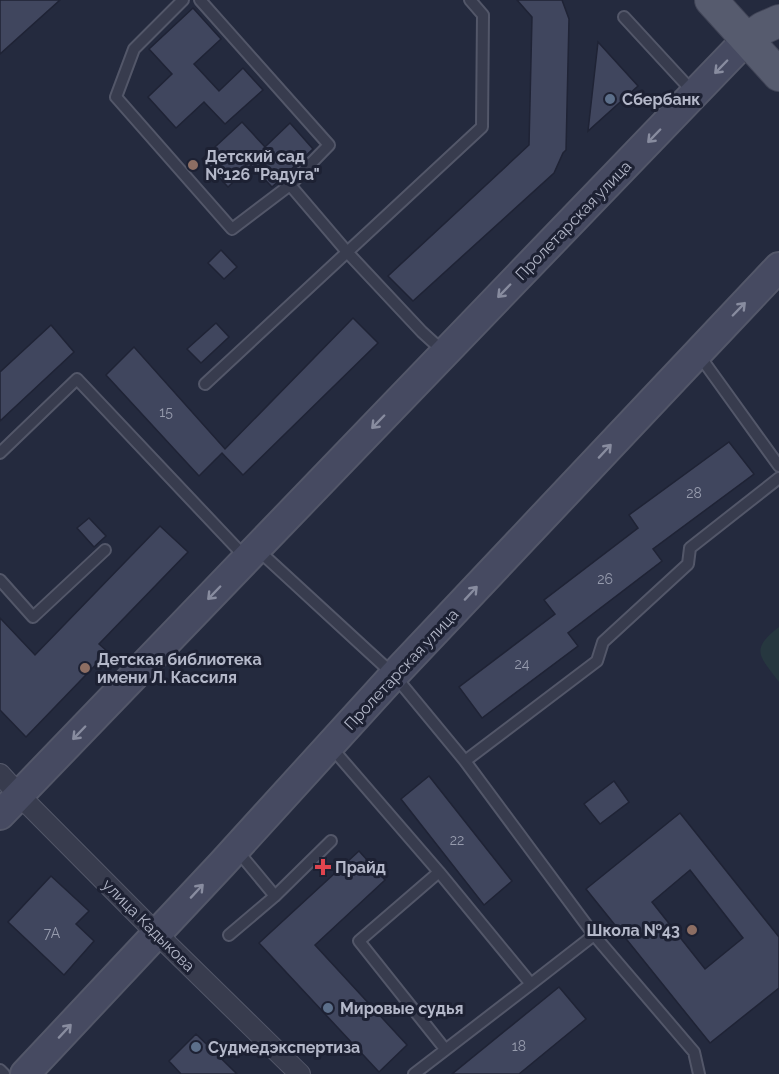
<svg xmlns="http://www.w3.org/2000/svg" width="779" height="1074" viewBox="0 0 779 1074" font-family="Raleway,sans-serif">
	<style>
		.green { fill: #26373f }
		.building { fill: #40465e; stroke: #1f2335; stroke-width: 1.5; fill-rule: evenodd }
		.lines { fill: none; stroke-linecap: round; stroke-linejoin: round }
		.lane-casing { stroke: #535769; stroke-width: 14 }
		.street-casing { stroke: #535769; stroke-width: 22 }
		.secondary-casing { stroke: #535769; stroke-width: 32 }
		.primary-casing { stroke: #414557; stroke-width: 34 }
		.lane { stroke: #383c4e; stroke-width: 10 }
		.street { stroke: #383c4e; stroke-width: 20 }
		.secondary { stroke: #464a61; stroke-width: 28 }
		.primary { stroke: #565b6e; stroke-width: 32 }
		.oneway { stroke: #888c9f }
		.service-dot { fill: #5c6f8a; stroke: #1d2133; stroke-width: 2 }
		.education-dot { fill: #8d6e63; stroke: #1d2133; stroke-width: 2 }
		.health-dot { fill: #e0444e; stroke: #1d2133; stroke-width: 2 }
		.labels { text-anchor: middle; stroke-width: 6; stroke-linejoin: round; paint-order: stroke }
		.number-label { font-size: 14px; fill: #979cae }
		.poi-label { font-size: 16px; font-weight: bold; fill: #b4b8c9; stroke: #1d2133; text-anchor: start }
		.street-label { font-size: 16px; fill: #b4b8c9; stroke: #1d2133 }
	</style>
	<rect width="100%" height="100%" fill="#242a3e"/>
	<path class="green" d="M779 627V682C760 656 749 650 779 627Z"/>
	<path class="building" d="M0 0H60L0 54Z
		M517 0H562L569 19 566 150 563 153 554 173 413 301 388 276 529 145 532 17Z
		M193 8 221 39 194 64 219 91 243 68 263 90 225 124 204 102 176 128 148 97 172 74 149 49Z
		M598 42 638 86 588 131Z
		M242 122 265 147 290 123 313 149 272 187 251 165 228 187 202 159Z
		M221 250 237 267 224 279 208 263Z
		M353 318 378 343 243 475 222 453 199 476 106 375 134 347 225 449Z
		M216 323 229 337 201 363 187 349Z
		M51 325 74 352 0 421V372Z
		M729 442 754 474 653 549 662 561 568 633 578 646 482 718 459 687 555 614 544 600 638 528 629 515Z
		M89 518 106 536 94 547 77 528Z
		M160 526 188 552 99 644 108 652 26 737 0 710V618L35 655Z
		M429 776 512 881 484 905 401 799Z
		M614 781 629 802 600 824 584 804Z
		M680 813 779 937V988L710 1043 586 889ZM690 870 743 938 705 969 652 902Z
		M359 851 385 880 315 945 407 1045 379 1072 259 943Z
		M51 876 89 911 76 924 94 941 64 975 8 922Z
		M559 987 586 1019 519 1074H452Z
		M196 1034 237 1074H181L169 1061Z"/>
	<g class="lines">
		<defs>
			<path id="lane" d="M183 0 134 49 116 97 232 229 290 185 329 145 200 0
				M624 17 694 93
				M290 185 348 253 422 332 444 352
				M699 355 779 466
				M205 384 482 127 483 15 470 0
				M0 453 77 379 247 559
				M258 550 394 675 465 761 594 935 694 1052 699 1074
				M0 580 33 617 105 550
				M331 747 439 872
				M465 761 597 661 603 642 688 564 690 548 779 478
				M236 849 275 896
				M229 935 275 896 331 841
				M445 1049 359 941 439 872 531 984 594 935
				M0 1070 4 1074
				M414 1074 531 984"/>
			<path id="street" d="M0 774 19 795 157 934 300 1074"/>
			<path id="secondary" d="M0 815 747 39
				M25 1074 222 864 394 675 779 267"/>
			<path id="primary" d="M711 0 779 75
				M747 39 763 28 779 21"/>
		</defs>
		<use href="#lane" class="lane-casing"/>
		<use href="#street" class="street-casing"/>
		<use href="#secondary" class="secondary-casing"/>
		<use href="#primary" class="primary-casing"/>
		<use href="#lane" class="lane"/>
		<use href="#street" class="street"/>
		<use href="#secondary" class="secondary"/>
		<use href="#primary" class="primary"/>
	</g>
	<defs><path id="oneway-shaft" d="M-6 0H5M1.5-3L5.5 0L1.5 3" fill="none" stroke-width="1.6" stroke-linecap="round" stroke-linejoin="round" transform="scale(1.5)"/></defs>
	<g class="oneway">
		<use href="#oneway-shaft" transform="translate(721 67) rotate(134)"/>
		<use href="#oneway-shaft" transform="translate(654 136) rotate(134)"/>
		<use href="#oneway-shaft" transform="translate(504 291) rotate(134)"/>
		<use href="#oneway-shaft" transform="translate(739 309) rotate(-46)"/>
		<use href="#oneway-shaft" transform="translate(378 422) rotate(134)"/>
		<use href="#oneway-shaft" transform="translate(605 451) rotate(-47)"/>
		<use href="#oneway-shaft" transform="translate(214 593) rotate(134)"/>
		<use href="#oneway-shaft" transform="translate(471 593) rotate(-47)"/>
		<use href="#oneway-shaft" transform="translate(79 733) rotate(134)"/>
		<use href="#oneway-shaft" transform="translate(197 891) rotate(-47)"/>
		<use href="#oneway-shaft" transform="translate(65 1031) rotate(-47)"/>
	</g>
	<g class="service-dot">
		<circle cx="610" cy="99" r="6"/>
		<circle cx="328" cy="1008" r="6"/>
		<circle cx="196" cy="1047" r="6"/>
	</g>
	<g class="education-dot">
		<circle cx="193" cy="165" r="6"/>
		<circle cx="85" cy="668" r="6"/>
		<circle cx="692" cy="930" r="6"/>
	</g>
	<path class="health-dot" d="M320 858h6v6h6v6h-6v6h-6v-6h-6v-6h6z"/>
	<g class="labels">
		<g class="number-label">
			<text x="166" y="417">15</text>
			<text x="694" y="498">28</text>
			<text x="605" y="584">26</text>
			<text x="522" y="669">24</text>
			<text x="457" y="845">22</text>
			<text x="52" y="938">7А</text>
			<text x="519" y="1051">18</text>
		</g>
		<g class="poi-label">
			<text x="622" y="105">Сбербанк</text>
			<text x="205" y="162">Детский сад<tspan x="205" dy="18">№126 "Радуга"</tspan></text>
			<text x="97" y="665">Детская библиотека<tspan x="97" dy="18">имени Л. Кассиля</tspan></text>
			<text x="335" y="873">Прайд</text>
			<text x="680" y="936" text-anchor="end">Школа №43</text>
			<text x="340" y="1014">Мировые судья</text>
			<text x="208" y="1053">Судмедэкспертиза</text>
		</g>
		<g class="street-label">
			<text transform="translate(573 220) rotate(-46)" y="6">Пролетарская улица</text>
			<text transform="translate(401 669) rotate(-47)" y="6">Пролетарская улица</text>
			<text transform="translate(149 925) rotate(45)" y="6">улица Кадыкова</text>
		</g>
	</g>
</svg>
